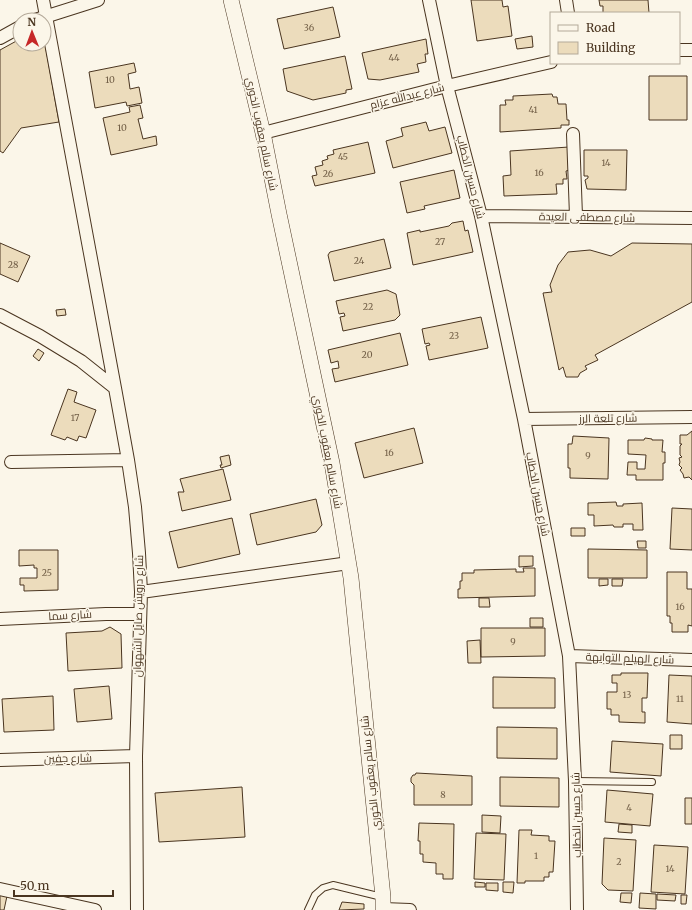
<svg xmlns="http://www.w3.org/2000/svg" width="692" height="910" viewBox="0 0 692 910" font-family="Merriweather,Cairo,serif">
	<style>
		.building { fill: #ecdcbc; stroke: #4a3520 }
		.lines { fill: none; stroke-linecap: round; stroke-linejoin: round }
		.service-casing { stroke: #4a3520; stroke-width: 8 }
		.minor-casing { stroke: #4a3520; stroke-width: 14 }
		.tertiary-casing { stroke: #4a3520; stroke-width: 16 }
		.service { stroke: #fbf6e9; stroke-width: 6 }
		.minor { stroke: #fbf6e9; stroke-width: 12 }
		.tertiary { stroke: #fbf6e9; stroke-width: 15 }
		.labels { text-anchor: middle; stroke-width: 3; stroke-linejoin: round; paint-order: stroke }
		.number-label { font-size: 9px; fill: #725f47 }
		.street-label { font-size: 11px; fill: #4a3520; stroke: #fbf6e9 }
	</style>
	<rect width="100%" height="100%" fill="#fbf6e9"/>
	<path class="building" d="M471 0H502L503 7 508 6 512 36 477 41Z
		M599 0H648L649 13H603V6H600Z
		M333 7 340 37 284 49 277 19Z
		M532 36 533 47 517 49 515 39Z
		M44 38 59 122 21 128 3 153 0 151V50L20 39V44H44Z
		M426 39 428 54H425L426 62 417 64 419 72 380 80 368 79 362 53Z
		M345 56 352 89 346 90V93L313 100 287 91 283 69Z
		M134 63 136 72 128 74 130 89 139 87 142 103 127 106 126 102 95 108 89 72Z
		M649 76H687V120H649Z
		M552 94 553 97H557L558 104H566L567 120H569V125H561V128L500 132V105H506L505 100H513V96Z
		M140 105 143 118 138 119 143 139 156 136 157 145 111 155 103 118 130 112 129 107Z
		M426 122 429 131 445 127 452 153 393 168 386 141 403 136 401 128Z
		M368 142 375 173 315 186 312 176 317 175 315 167 323 165 322 161 328 159 327 156 334 154 333 150Z
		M569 147 570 170 566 171 567 179H563V184H556L557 194 504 196 503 176 511 175 510 151Z
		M584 150H627L626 190 587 189 585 180 588 178V176H584Z
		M454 170 460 198 424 206 425 209 407 213 400 182Z
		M463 221 465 231 468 230 473 252 413 265 407 233 420 230V232L449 226 452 223Z
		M384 239 391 268 334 281 328 255 330 252Z
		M0 243 30 256 18 282 0 274Z
		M632 243 692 244V302L595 355 598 360 585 366 587 369 580 373 578 377H566L563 367 559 370 543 293 552 292 550 285 558 265 568 252 590 250 611 256Z
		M387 290 396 294 400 315 395 320 343 331 340 317 345 316 344 313 339 314 336 301Z
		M65 309 66 315 57 316 56 310Z
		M481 317 488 348 429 360 426 346 430 345 429 343 425 344 422 329Z
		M400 333 408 365 335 382 332 369 339 368 338 361 331 363 328 350Z
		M38 349 44 353 39 361 33 356Z
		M68 389 77 392 74 402 96 410 86 438 79 436 77 441 67 437 65 440 51 435Z
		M414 428 423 463 364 478 355 443Z
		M692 431V480L689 477 684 478 683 474 680 470 682 468 679 465 680 462 679 458 682 457 680 455V446L682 444H680V435H687Z
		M573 436 609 438 608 479 570 478V468H568V444H572Z
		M645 438 652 439V440H663L662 452H665V463H663V480H636V475H627L628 462H637V469H645L646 455 628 454V440H644Z
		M229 455 231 465 221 468 220 465H222L220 457Z
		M223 469 231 500 182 511 178 492H184L180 479Z
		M316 499 322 525 316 532 257 545 250 514Z
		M616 502 617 506H623V504L642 503 643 530H633V524H623V527H614L613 525 594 526V515H588V503Z
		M672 508 692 509V550L670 549Z
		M232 518 240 554 178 568 169 532Z
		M571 528H585V536H571Z
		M637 541H646V548H638Z
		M588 549 647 550V578H588Z
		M19 550H58V590L24 591V585H20V578H37V568H34V565L19 566Z
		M519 556H533V566L519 567Z
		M523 568H535V596L458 598V589H460V581H462V573H474V570L516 569V572H524Z
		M667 572H687V589H692V626L688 625V632H672V623H670V616H667Z
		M599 579H608V585L599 586Z
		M612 579H623L622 586H612Z
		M479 598H489L490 607H479Z
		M530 618H543V627H530Z
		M110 627 121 634 122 668 68 671 66 633 102 631Z
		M481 628H545V656L481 657Z
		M480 640 481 663H468L467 641Z
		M621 673H648L647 698H642V712H645V723L619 722V715H611V709H607V692H617V683H612V675H621Z
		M669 675 692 676V724L667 722Z
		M493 677 555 678V708H493Z
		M109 686 112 719 77 722 74 689Z
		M53 696 54 730 4 732 2 699Z
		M497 727 557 728V759L497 758Z
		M670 735H682V749H670Z
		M612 741 663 744 661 776 610 772Z
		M416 773 472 776V805H414V785L411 782V778L413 775H415Z
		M500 777 559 778V807L500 806Z
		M242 787 245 837 159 842 155 793Z
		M607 790 653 794 650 826 605 822Z
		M685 798H692V824H685Z
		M482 815 501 816 500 833 482 832Z
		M419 823 454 824 453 879H443V874H436V863L423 862V854H420V841H418Z
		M619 824 632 825V833L618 832Z
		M519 830H532L531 835 549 836V841H555L553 872H549V877H544V881H525V883H517Z
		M476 833 506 834 504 880 474 879Z
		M604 838 636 840 633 891 608 890 602 884Z
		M654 845 688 847 685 894 651 892Z
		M475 882 485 883V887H475Z
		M503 882H514L513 893 503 892Z
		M486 883H498V891L486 890Z
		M621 893H632L631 903 620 902Z
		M640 893 656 894V909L639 908Z
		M657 894 676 895 675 901 657 900Z
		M0 895 7 896 4 910H0Z
		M681 895H687L686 904H681Z
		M342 902 364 904V909L339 910Z"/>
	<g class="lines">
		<defs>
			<path id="service" d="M575 781 652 782
				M308 910 315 895 323 888 333 885 382 897"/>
			<path id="minor" d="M43 0 115 388
				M429 0 447 86 481 216 524 419 569 656 575 781 577 910
				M566 0 568 13
				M35 20 98 0
				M0 38 20 27
				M679 50H692
				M263 133 447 86 551 62
				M573 134 576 216
				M481 216 692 218
				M0 315 40 336 81 361 115 388 128 460 135 507 139 553 141 592 136 756 137 910
				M524 419 692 417
				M11 462 128 460
				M141 592 349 563
				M0 619 106 614H140
				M569 656 692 660
				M0 760 136 756
				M0 889 95 910
				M383 909 410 910"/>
			<path id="tertiary" d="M231 0 263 133 279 214 332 463 351 578 383 897V910"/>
		</defs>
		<use href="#service" class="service-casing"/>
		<use href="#minor" class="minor-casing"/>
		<use href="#tertiary" class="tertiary-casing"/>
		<use href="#service" class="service"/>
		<use href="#minor" class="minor"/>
		<use href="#tertiary" class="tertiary"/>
	</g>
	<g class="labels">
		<g class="number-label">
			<text x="309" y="31">36</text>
			<text x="394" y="61">44</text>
			<text x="110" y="83">10</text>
			<text x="533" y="113">41</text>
			<text x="122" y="131">10</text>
			<text x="343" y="160">45</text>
			<text x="606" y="166">14</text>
			<text x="539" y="176">16</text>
			<text x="328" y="177">26</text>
			<text x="440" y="245">27</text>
			<text x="359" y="264">24</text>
			<text x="13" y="268">28</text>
			<text x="368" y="310">22</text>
			<text x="454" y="339">23</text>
			<text x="367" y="358">20</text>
			<text x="75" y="421">17</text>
			<text x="389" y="456">16</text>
			<text x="588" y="459">9</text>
			<text x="47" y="576">25</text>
			<text x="680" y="610">16</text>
			<text x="513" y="645">9</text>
			<text x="627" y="698">13</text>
			<text x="680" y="702">11</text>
			<text x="443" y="798">8</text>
			<text x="629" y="811">4</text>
			<text x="536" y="859">1</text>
			<text x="619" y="865">2</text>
			<text x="670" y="872">14</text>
		</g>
		<g class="street-label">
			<text transform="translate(407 96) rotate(-14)" y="4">شارع عبدالله عزام</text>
			<text transform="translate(262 134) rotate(78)" y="4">شارع سالم يعقوب الخوري</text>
			<text transform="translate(471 177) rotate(76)" y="4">شارع حسين الخطاب</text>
			<text transform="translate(587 217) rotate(1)" y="4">شارع مصطفى العيدة</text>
			<text transform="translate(608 418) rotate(-1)" y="4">شارع تلعة الرز</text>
			<text transform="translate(328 452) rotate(79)" y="4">شارع سالم يعقوب الخوري</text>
			<text transform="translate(538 494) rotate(79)" y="4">شارع حسين الخطاب</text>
			<text transform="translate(70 615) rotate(-3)" y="4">شارع سما</text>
			<text transform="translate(138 616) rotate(-89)" y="4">شارع درويش صايل الشهوان</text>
			<text transform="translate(630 658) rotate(2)" y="4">شارع الهيلم التوايهة</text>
			<text transform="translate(68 758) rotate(-1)" y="4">شارع جفين</text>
			<text transform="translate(370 773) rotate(-96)" y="4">شارع سالم يعقوب الخوري</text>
			<text transform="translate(576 815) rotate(-91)" y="4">شارع حسين الخطاب</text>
		</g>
	</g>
	<rect x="550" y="12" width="130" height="52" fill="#fbf6e9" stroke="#b4a999"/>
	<rect x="558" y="25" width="20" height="6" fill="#fbf6e9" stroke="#b4a999"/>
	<text x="586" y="32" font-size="12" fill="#4a3520">Road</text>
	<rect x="558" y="42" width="20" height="12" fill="#ecdcbc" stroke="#b4a999"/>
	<text x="586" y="52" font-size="12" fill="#4a3520">Building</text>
	<g transform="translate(32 32) rotate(359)"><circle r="19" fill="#fbf6e9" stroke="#b4a999"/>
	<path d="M0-3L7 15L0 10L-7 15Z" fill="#c62828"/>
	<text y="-6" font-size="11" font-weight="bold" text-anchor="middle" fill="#4a3520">N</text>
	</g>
	<path d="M14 890v6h99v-6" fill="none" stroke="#4a3520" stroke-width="2"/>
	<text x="20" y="890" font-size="12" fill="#4a3520" stroke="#fbf6e9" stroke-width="3" paint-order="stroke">50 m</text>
</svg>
